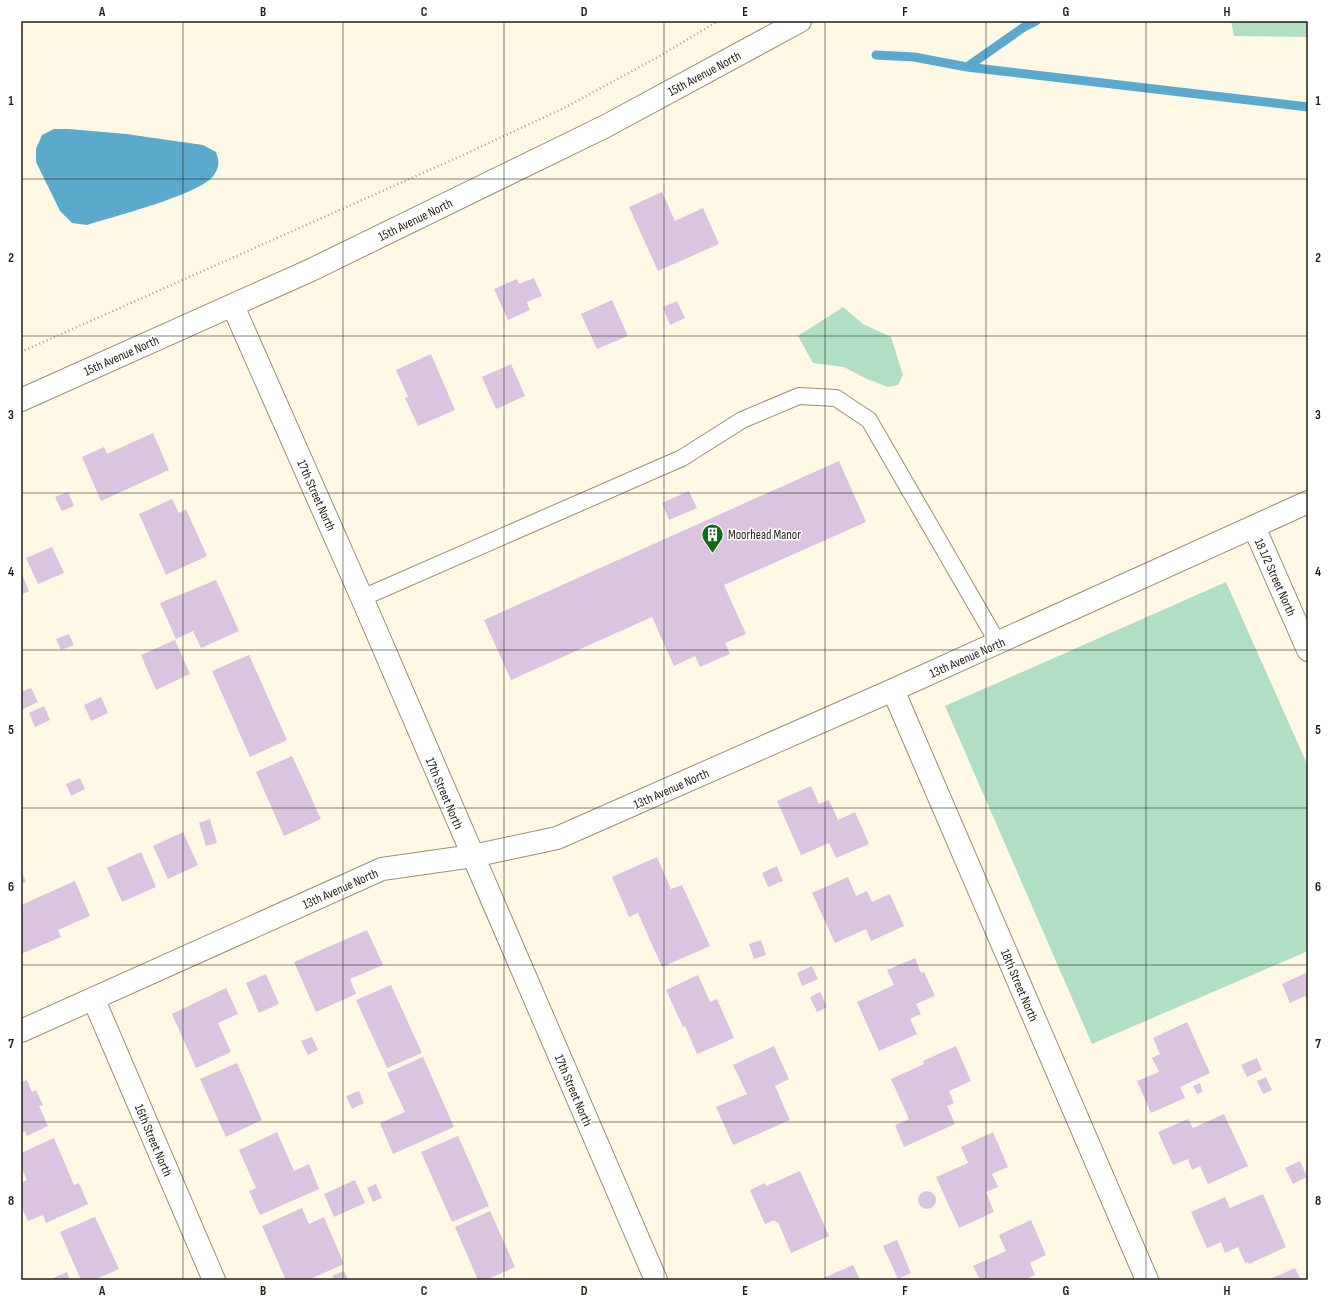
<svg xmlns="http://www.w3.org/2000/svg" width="1329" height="1301" viewBox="0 0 1329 1301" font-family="'Sofia Sans Condensed',sans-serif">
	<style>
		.green { fill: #b1dfc3 }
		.water { fill: #5ba9cd }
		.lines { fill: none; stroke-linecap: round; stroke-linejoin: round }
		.stream { stroke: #5ba9cd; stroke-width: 9 }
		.building { fill: #dac4df }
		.service-casing { stroke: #9a9071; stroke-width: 18 }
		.minor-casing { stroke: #9a9071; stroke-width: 24 }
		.secondary-casing { stroke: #9a9071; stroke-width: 24 }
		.path { stroke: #a7a291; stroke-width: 2.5; stroke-dasharray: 1 3; stroke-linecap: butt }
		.service { stroke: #fff; stroke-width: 16 }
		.minor { stroke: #fff; stroke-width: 22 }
		.secondary { stroke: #fff; stroke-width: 22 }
		.grid { fill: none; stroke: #221e12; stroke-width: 1; stroke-opacity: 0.55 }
		.labels { text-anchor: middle; stroke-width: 3; stroke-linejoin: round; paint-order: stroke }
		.street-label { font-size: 13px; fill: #221e12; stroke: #fff }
		.poi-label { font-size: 13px; fill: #221e12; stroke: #fff; text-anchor: start }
		.neatline { fill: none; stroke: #221e12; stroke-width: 1.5 }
		.grid-label { font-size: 13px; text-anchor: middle; font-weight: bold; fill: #221e12 }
	</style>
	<rect width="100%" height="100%" fill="#fef8e4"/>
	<path class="green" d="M1231 21H1308V37L1234 36Z
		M843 307 863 324 891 337 903 375 898 385 888 387 867 379 844 367 813 363 798 336Z
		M1226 582 1308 766V951L1092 1044 945 706Z"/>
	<path class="water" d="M54 129H69L126 134 203 145 216 152C219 161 220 166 214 175 202 194 112 217 87 225L72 223 60 211 36 162V149L42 135Z"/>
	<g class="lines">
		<path class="stream" d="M876 55 914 57 967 67 1308 107
			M967 67 1024 27 1036 21"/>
	</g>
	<path class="building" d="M662 192 675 221 703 208 719 244 658 271 629 207Z
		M534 278 542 296 527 302 530 310 508 320 494 289 517 279 519 284Z
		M612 300 628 336 597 349 581 314Z
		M677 301 685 318 670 325 663 307Z
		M431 354 455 410 418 426 405 398 408 397 396 370Z
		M511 364 525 396 496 409 482 377Z
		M153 433 169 470 101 501 82 457 104 447 107 454Z
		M839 461 866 522 724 585 746 634 725 643 730 654 700 667 695 656 674 666 652 617 511 680 484 620Z
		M689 491 697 508 669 520 662 503Z
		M68 492 74 506 62 511 55 497Z
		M172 499 179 513 186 509 207 556 166 575 139 514Z
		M52 547 64 573 38 584 26 558Z
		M21 572 29 591 21 595Z
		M216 580 239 631 201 648 193 631 176 639 160 603Z
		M69 634 74 645 61 650 56 639Z
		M175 640 190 674 156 690 141 655Z
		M249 655 287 740 250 757 212 671Z
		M31 688 38 702 21 710V692Z
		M101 697 108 713 91 721 84 705Z
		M44 706 50 720 35 727 29 713Z
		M292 756 321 819 284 836 256 772Z
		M80 778 85 789 71 796 66 784Z
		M811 786 819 804 829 800 838 820 855 812 869 844 836 858 829 843 801 855 777 801Z
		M210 819 217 843 206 846 199 823Z
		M183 832 198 865 168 879 153 846Z
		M141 852 156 887 122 902 107 868Z
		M657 857 671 889 682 885 710 946 662 967 638 913 629 917 612 877Z
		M777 866 783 881 768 887 762 873Z
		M21 871 26 882 21 884Z
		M848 877 856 896 867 891 872 902 890 894 904 926 871 941 866 929 835 943 812 893Z
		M75 881 90 916 58 930 61 937 21 954V905Z
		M367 930 383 965 350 979 356 994 316 1012 294 962Z
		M761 940 766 955 754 959 749 944Z
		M915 958 921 973 924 972 935 996 916 1004 921 1014 910 1019 917 1034 879 1051 857 1002 894 985 887 970Z
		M812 966 818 979 802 986 797 973Z
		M1308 972V1002L1305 996 1290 1003 1282 984Z
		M266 974 279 1004 259 1013 246 983Z
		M698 975 710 1002 717 999 734 1038 697 1054 685 1026 683 1027 666 990Z
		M391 985 422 1053 387 1068 356 1000Z
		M226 988 238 1014 218 1023 231 1052 196 1068 172 1014Z
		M820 992 827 1007 817 1012 810 997Z
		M1187 1022 1210 1073 1180 1087 1185 1098 1151 1113 1137 1081 1159 1072 1152 1058 1160 1054 1153 1038Z
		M312 1037 318 1050 308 1055 301 1041Z
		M774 1046 789 1079 775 1086 790 1120 733 1145 716 1107 747 1094 733 1065Z
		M956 1046 971 1081 949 1091 954 1103 947 1106 955 1124 904 1147 895 1125 909 1119 891 1079 924 1064 923 1061Z
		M423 1057 454 1127 393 1154 380 1123 405 1112 387 1073Z
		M1257 1058 1262 1070 1247 1077 1241 1065Z
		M237 1063 262 1120 226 1137 200 1079Z
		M1266 1077 1272 1090 1263 1094 1257 1081Z
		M27 1080 32 1092 36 1090 43 1105 39 1106 48 1126 27 1136 25 1131 21 1133V1082Z
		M1200 1083 1203 1092 1197 1094 1193 1086Z
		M359 1091 364 1103 352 1109 346 1096Z
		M1224 1114 1248 1166 1208 1184 1200 1166 1192 1170 1188 1159 1173 1165 1158 1132 1188 1119 1193 1128Z
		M277 1132 294 1171 309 1164 319 1189 260 1215 249 1191 256 1188 239 1150Z
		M993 1132 1008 1167 992 1174 998 1187 986 1192 994 1212 959 1228 936 1177 968 1163 961 1147Z
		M458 1136 489 1206 452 1222 421 1152Z
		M54 1138 74 1185 79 1183 88 1204 46 1223 43 1215 28 1221 21 1206V1183L27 1180 21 1166V1153Z
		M1300 1161 1307 1177 1293 1184 1285 1168Z
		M800 1171 829 1236 791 1253 778 1222 776 1223 775 1220 765 1224 750 1190 765 1183 766 1186Z
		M355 1180 365 1203 334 1217 324 1194Z
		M376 1184 382 1198 373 1202 367 1188Z
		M918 1200a9 9 0 1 1 18 0a9 9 0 1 1-18 0Z
		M1263 1194 1286 1247 1249 1264 1248 1262 1245 1263 1238 1247 1225 1253 1221 1242 1207 1248 1191 1212 1225 1197 1230 1208Z
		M302 1208 309 1224 324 1217 344 1264 308 1280H286L262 1226Z
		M490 1211 515 1267 486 1280H478L455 1227Z
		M95 1217 119 1269 94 1280H81L60 1232Z
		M1031 1220 1046 1255 1030 1263 1035 1275 1024 1280H980L973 1266 1006 1251 999 1235Z
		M897 1240 911 1273 898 1279 883 1246Z
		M853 1265 860 1280H821V1279Z
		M1295 1268 1301 1280H1268Z
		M344 1271 348 1280H334L332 1276Z
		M67 1272 70 1280H49Z"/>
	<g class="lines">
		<defs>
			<path id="service" d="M362 598 682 458 742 420 799 396 836 398 869 420 998 643"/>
			<path id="minor" d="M233 306 362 598 656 1280
				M1254 527 1308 650
				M893 690 1147 1280
				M94 1000 214 1280
				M21 1031 382 869 473 856 557 838 893 690 1308 502"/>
			<path id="secondary" d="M21 400 311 270 606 126 800 21"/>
		</defs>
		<use href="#service" class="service-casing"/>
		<use href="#minor" class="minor-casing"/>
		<use href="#secondary" class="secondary-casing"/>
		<path class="path" d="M21 352 461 156 566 107 658 57 718 21"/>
		<use href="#service" class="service"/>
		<use href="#minor" class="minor"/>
		<use href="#secondary" class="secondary"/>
	</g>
	<path class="grid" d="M183 21V1280M343 21V1280M504 21V1280M664 21V1280M825 21V1280M986 21V1280M1146 21V1280M21 179H1308M21 336H1308M21 493H1308M21 650H1308M21 808H1308M21 965H1308M21 1122H1308"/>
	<defs>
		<symbol id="building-pin" viewBox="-11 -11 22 30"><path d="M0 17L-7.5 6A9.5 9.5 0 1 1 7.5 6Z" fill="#106b15" stroke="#fff"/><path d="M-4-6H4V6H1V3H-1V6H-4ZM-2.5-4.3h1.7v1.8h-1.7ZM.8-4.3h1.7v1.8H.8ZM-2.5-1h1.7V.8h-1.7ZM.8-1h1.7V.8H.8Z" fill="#fff"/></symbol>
	</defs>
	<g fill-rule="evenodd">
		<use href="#building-pin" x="700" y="522" width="25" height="34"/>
	</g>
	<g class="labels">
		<g class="street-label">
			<text transform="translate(704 73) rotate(-28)" y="5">15th Avenue North</text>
			<text transform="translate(415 219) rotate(-26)" y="5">15th Avenue North</text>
			<text transform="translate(121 355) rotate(-24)" y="5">15th Avenue North</text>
			<text transform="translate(317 495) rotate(66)" y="5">17th Street North</text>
			<text transform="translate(1276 577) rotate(66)" y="5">18 1/2 Street North</text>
			<text transform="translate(967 657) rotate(-24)" y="5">13th Avenue North</text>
			<text transform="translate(671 788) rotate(-24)" y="5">13th Avenue North</text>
			<text transform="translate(445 793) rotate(67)" y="5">17th Street North</text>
			<text transform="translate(340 888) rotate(-24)" y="5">13th Avenue North</text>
			<text transform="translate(1020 985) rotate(67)" y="5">18th Street North</text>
			<text transform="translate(574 1090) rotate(67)" y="5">17th Street North</text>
			<text transform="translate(154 1140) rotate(67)" y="5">16th Street North</text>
		</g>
		<g class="poi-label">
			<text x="728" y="539">Moorhead Manor</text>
		</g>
	</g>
	<rect width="1329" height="1301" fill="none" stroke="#ffffff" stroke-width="44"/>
	<rect x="22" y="22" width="1285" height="1257" class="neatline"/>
	<g class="grid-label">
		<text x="102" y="16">A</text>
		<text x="263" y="16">B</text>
		<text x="424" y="16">C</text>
		<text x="584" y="16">D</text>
		<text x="745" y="16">E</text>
		<text x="905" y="16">F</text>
		<text x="1066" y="16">G</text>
		<text x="1227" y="16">H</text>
		<text x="11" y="105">1</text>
		<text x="1318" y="105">1</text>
		<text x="11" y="262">2</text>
		<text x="1318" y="262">2</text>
		<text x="11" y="419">3</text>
		<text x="1318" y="419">3</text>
		<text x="11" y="576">4</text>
		<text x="1318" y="576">4</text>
		<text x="11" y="734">5</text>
		<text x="1318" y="734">5</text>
		<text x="11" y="891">6</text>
		<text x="1318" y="891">6</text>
		<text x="11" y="1048">7</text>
		<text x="1318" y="1048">7</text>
		<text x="11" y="1205">8</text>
		<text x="1318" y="1205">8</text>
		<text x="102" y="1295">A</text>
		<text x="263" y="1295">B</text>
		<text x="424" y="1295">C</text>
		<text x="584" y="1295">D</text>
		<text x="745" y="1295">E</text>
		<text x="905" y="1295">F</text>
		<text x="1066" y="1295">G</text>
		<text x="1227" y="1295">H</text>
	</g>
</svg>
